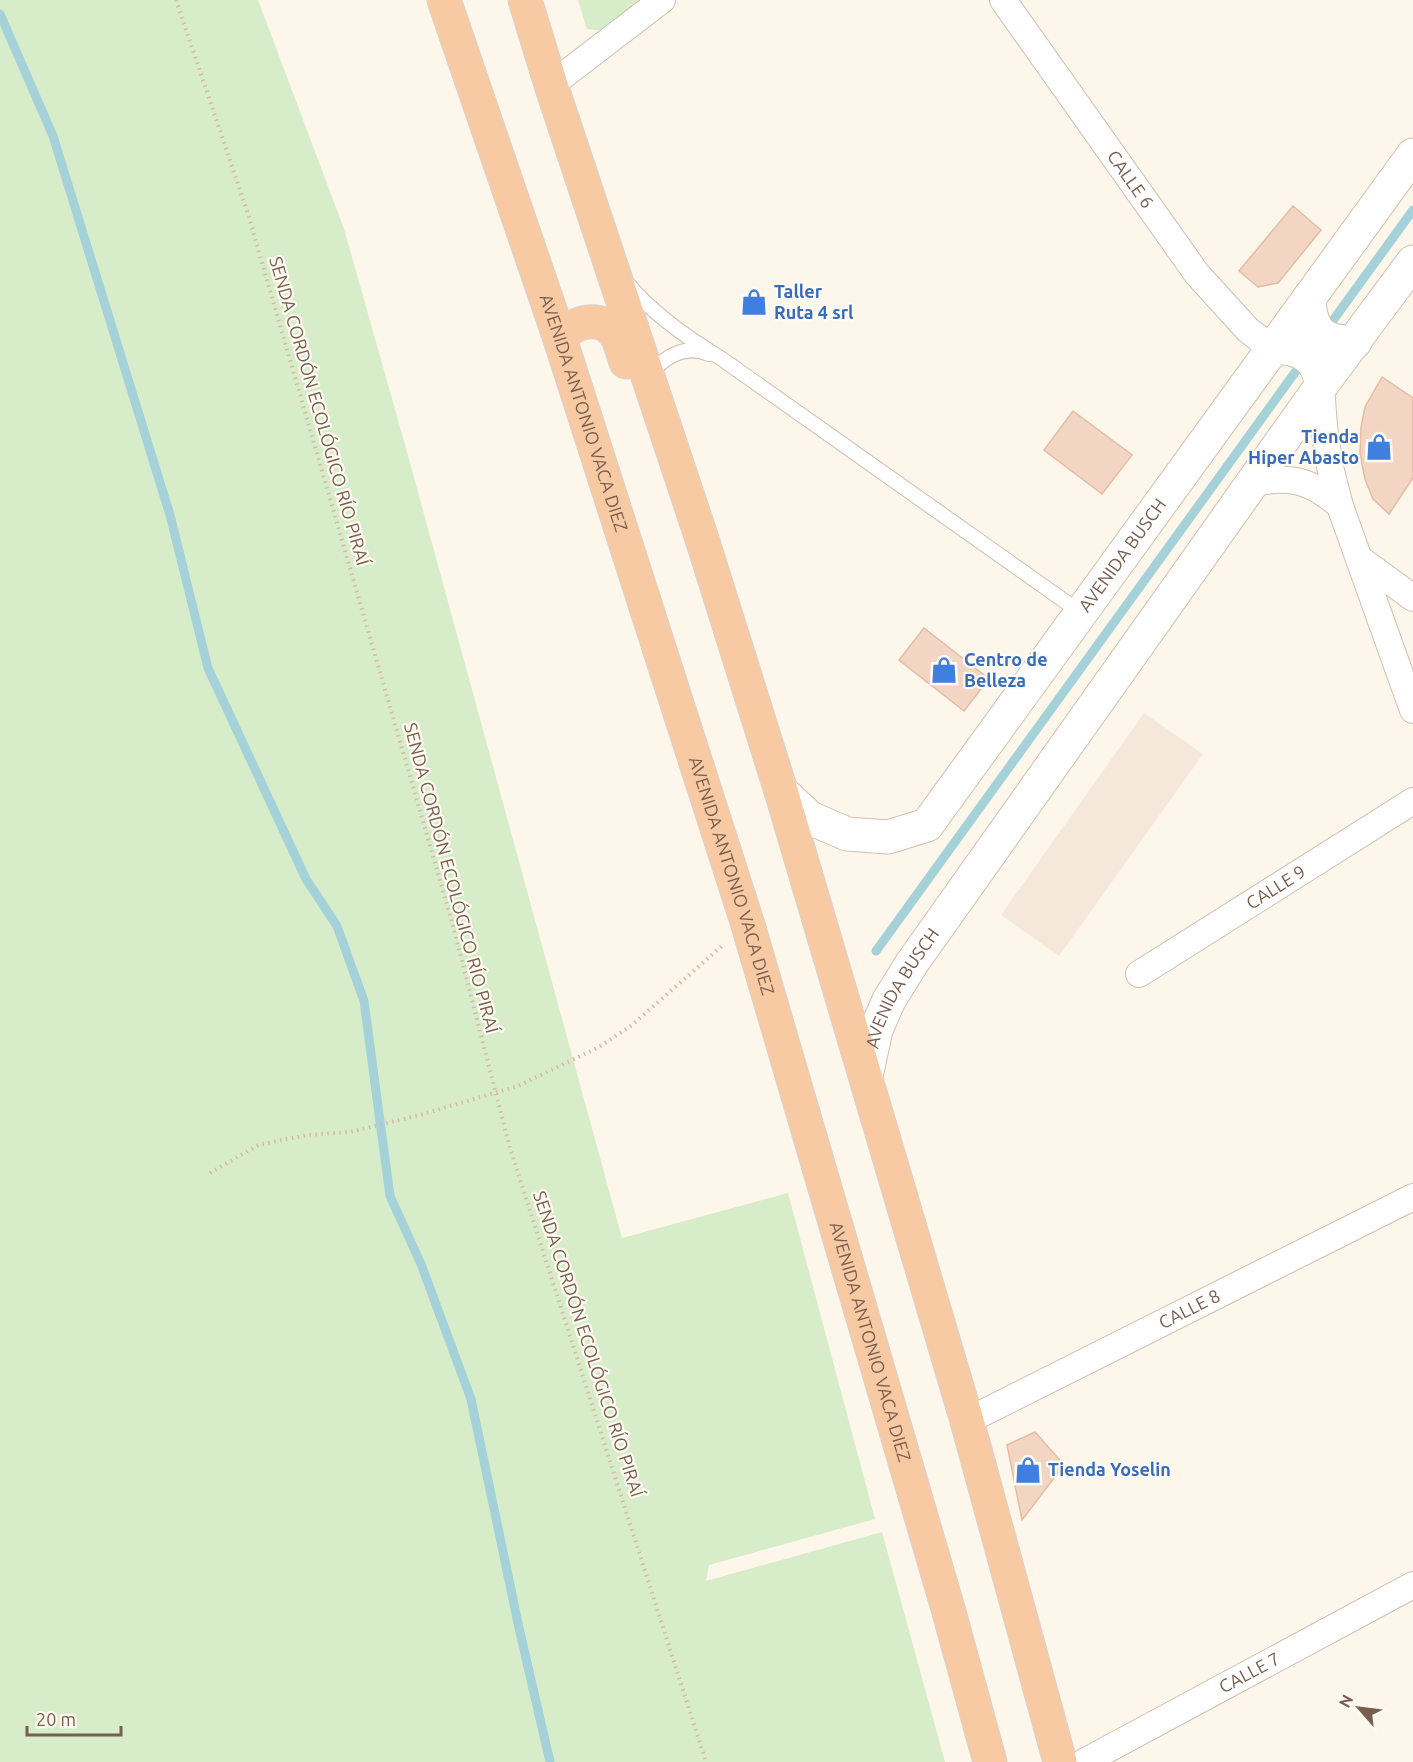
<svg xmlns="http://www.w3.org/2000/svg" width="1413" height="1762" viewBox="0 0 1413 1762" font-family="Ubuntu,sans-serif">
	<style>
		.residential { fill: #f5e8da }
		.green { fill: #d7ecc9 }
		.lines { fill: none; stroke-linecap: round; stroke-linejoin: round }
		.stream { stroke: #a5d1d9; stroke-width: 9 }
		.building { fill: #f2d6c3; stroke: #e5bca3; stroke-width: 1.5 }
		.service-casing { stroke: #d0beb0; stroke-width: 16 }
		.minor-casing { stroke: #d0beb0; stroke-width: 28 }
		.secondary-casing { stroke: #d3bfae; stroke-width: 35 }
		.trunk-casing { stroke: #d9d2cd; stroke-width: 35 }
		.path { stroke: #d8b9a5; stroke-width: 4; stroke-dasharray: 1.5 4.5; stroke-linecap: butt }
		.service { stroke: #fff; stroke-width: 14 }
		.minor { stroke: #fff; stroke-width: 26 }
		.secondary { stroke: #fff; stroke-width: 33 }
		.trunk { stroke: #f8caa4; stroke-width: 33 }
		.labels { text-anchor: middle; stroke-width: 4.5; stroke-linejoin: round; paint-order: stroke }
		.street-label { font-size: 18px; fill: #795d4d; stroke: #fffaf2 }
		.shop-label { font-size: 18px; font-weight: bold; fill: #366cbe; stroke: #fffaf2; text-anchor: start }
	</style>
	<rect width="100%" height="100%" fill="#fdf6eb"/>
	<path class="residential" d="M1144 713 1203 754 1059 956 1001 915Z"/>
	<path class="green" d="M0 0H258L344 229 404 441 622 1238 788 1193 875 1519 709 1565 706 1581 882 1532 945 1762H0Z
		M578 0H645L606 31 587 29Z"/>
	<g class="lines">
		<path class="stream" d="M0 14 53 136 170 515 208 668 306 879 337 926 364 1001 390 1196 421 1264 471 1399 519 1628 550 1762
			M1326 330 1413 210
			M876 951 1304 360"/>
	</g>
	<path class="building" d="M1293 206 1321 230 1278 283 1258 287 1239 271Z
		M1382 377 1413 398V478L1389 514 1373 499 1365 479 1360 454 1361 427 1365 407Z
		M1073 411 1132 455 1102 494 1044 450Z
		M924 628 989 679 964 711 899 660Z
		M1035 1432 1064 1465 1022 1520 1007 1445Z"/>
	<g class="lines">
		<defs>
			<path id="service" d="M627 283C653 314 687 338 722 359L1080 612
				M650 375C664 356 686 344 709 354"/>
			<g id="minor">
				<path id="s1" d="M1003 0 1197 274 1248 330 1272 348"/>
				<path d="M551 85 662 0"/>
				<path d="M1321 386 1324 427 1330 467 1340 506 1413 710"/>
				<path d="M1254 483C1291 475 1312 481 1340 506"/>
				<path d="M1360 559 1413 598"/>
				<path id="s2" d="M1139 974 1413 801"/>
				<path id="s3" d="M967 1421 1413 1197"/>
				<path id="s4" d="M1084 1762 1413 1585"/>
			</g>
			<g id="secondary">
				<path d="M1309 298C1310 331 1322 343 1355 342"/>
				<path d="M1272 348C1299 346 1320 358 1321 386"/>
				<path id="s5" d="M781 791 810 818 847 834 888 837 927 825 1413 155"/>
				<path id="s6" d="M866 1076 876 1030 889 1000 912 963 1321 386 1413 262"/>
			</g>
			<g id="trunk">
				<path id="s7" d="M444 0 560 339 748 925 949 1612 990 1762"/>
				<path d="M525 0 551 85 702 539 781 791 967 1421 1060 1762"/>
				<path d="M560 339C573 321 602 313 616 335 621 343 623 354 626 362"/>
			</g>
		</defs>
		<use href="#service" class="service-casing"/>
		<use href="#minor" class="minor-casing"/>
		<use href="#secondary" class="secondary-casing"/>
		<use href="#trunk" class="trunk-casing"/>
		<path class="path" d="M176 0 248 214 452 922 510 1148 706 1762
			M210 1173 258 1145 307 1135 350 1132 420 1115 518 1086 599 1047 632 1025 722 946"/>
		<use href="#service" class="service"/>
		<use href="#minor" class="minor"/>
		<use href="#secondary" class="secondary"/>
		<use href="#trunk" class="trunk"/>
	</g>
	<defs>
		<symbol id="shop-bare" viewBox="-9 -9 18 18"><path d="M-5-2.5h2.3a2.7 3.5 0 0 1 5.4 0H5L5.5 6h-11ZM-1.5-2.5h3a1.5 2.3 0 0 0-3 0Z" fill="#3f7fe0" stroke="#fffaf2" stroke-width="2.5" paint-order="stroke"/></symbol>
	</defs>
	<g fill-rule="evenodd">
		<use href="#shop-bare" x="735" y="283" width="38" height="38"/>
		<use href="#shop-bare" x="1360" y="428" width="38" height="38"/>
		<use href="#shop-bare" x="925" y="651" width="38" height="38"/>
		<use href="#shop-bare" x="1009" y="1451" width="38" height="38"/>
	</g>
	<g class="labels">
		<g class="street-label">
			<text dy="6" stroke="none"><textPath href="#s1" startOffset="220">CALLE 6</textPath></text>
			<text transform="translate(319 411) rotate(74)" y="6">SENDA CORDÓN ECOLÓGICO RÍO PIRAÍ</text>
			<text dy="6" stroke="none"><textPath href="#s7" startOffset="436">AVENIDA ANTONIO VACA DIEZ</textPath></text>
			<text dy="6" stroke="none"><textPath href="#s5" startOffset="495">AVENIDA BUSCH</textPath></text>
			<text dy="6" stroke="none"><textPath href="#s7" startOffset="922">AVENIDA ANTONIO VACA DIEZ</textPath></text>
			<text transform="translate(451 878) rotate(75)" y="6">SENDA CORDÓN ECOLÓGICO RÍO PIRAÍ</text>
			<text dy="6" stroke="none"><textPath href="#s2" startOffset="162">CALLE 9</textPath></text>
			<text dy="6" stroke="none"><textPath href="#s6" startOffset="96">AVENIDA BUSCH</textPath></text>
			<text dy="6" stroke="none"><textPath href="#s3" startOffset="249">CALLE 8</textPath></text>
			<text dy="6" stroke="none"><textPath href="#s7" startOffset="1408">AVENIDA ANTONIO VACA DIEZ</textPath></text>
			<text transform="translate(588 1344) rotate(72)" y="6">SENDA CORDÓN ECOLÓGICO RÍO PIRAÍ</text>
			<text dy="6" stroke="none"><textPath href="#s4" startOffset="188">CALLE 7</textPath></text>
		</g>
		<g class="shop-label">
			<text x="774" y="298">Taller<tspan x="774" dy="21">Ruta 4 srl</tspan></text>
			<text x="1359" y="443" text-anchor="end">Tienda<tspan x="1359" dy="21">Hiper Abasto</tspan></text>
			<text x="964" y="666">Centro de<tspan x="964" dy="21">Belleza</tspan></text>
			<text x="1048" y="1476">Tienda Yoselin</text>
		</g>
	</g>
	<g transform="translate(1359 1708) rotate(298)" stroke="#fffaf2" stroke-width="4.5" paint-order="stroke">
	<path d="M0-4.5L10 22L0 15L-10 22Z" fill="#795d4d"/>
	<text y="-9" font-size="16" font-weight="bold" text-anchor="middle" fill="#795d4d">N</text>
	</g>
	<path d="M27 1726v9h94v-9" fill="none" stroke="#795d4d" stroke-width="3"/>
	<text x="36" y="1726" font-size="18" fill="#795d4d" stroke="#fffaf2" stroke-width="4.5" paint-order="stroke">20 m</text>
</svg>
